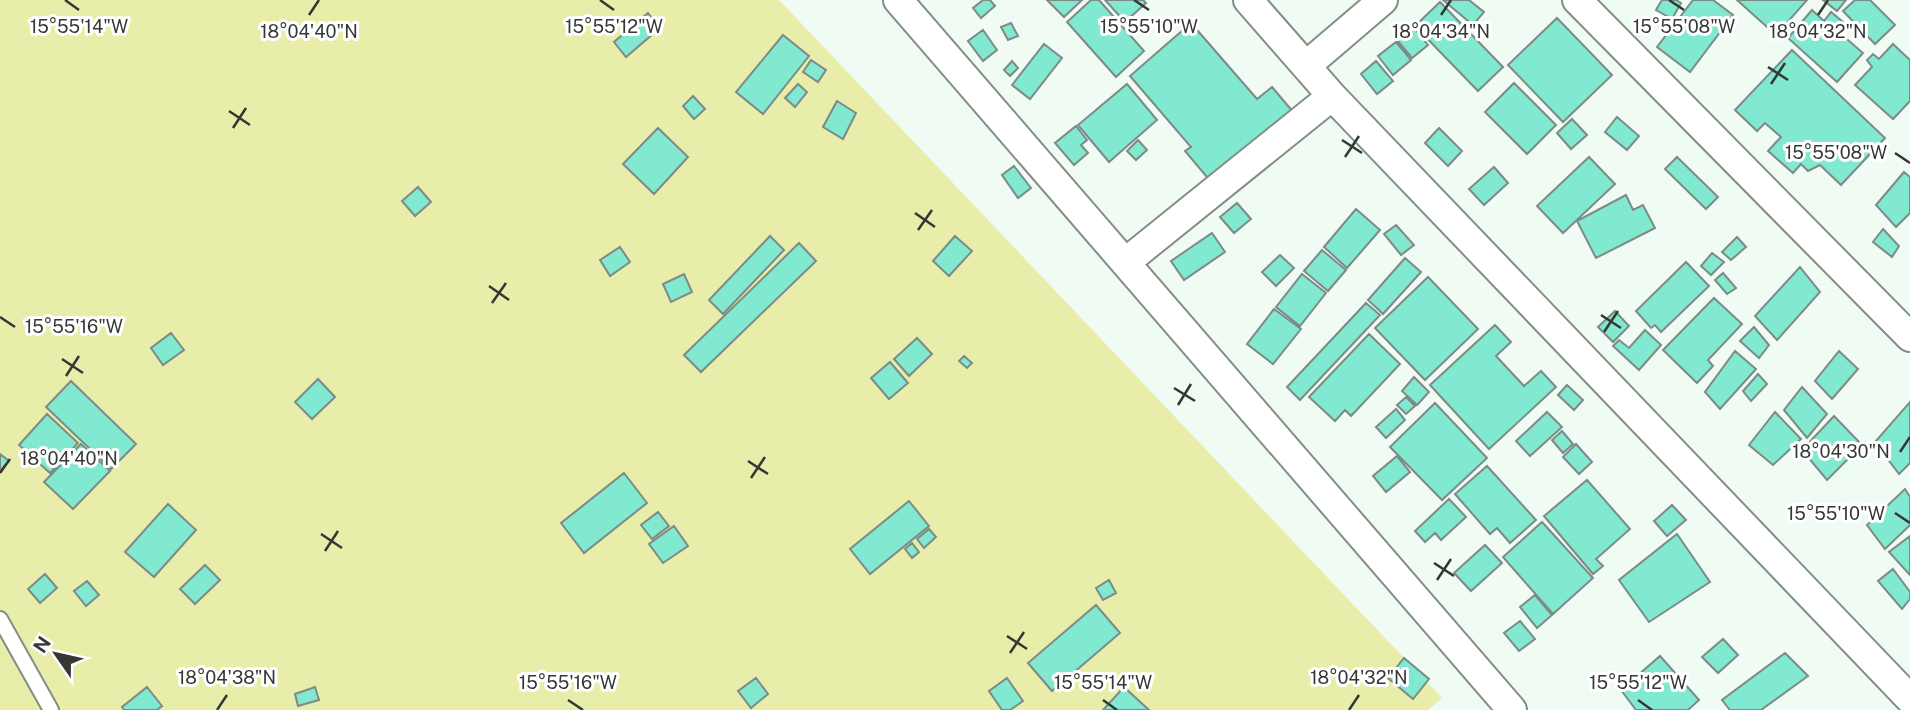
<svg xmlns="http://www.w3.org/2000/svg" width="1910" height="710" viewBox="0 0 1910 710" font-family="'Public Sans',sans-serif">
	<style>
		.green { fill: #e8edaa }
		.building { fill: #82e9d1; stroke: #7d8b87; stroke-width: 2 }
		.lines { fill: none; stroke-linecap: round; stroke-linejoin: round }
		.lane-casing { stroke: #838e86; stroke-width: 18 }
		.street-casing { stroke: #838e86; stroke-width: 32 }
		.lane { stroke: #fff; stroke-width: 14 }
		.street { stroke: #fff; stroke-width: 28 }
		.ticks { fill: none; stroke: #333835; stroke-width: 2.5 }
		.ticks-label { font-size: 18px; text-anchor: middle; fill: #333835; stroke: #fff; stroke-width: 6; stroke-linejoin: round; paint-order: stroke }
	</style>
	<rect width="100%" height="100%" fill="#effbf3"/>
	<path class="green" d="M0 0H779L1442 698 1428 710H0Z"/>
	<path class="building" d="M983 0H990L995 6 981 18 973 8Z
		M1047 0H1082L1064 17Z
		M1091 0H1099L1144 51 1116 77 1067 22Z
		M1105 0H1143L1146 3 1125 22Z
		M1443 0H1469L1484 12 1473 25Z
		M1662 0H1676L1681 3 1672 19 1656 10Z
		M1693 0H1713L1733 15 1690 72 1657 47Z
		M1737 0H1807L1776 35Z
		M1823 0H1846L1837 11Z
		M1855 0H1870L1895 25 1875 44 1843 11Z
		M1440 2 1503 67 1478 91 1415 26Z
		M1812 10 1824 21 1831 12 1848 26 1841 34 1863 53 1837 82 1788 38Z
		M648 13 660 28 626 57 614 42Z
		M1557 18 1612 75 1563 122 1508 65Z
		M1011 23 1018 36 1008 40 1001 27Z
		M1191 23 1257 99 1272 87 1294 113 1212 183 1185 151 1191 147 1130 76Z
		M1413 26 1428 45 1412 58 1397 40Z
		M983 30 997 50 983 61 968 41Z
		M783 35 809 56 763 114 736 92Z
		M1396 42 1411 60 1393 75 1378 56Z
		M1044 44 1062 58 1030 99 1012 85Z
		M1893 44 1910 60V101L1893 119 1855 85 1872 67 1867 60 1873 54 1879 59Z
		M1792 50 1885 138 1841 185 1820 165 1808 171 1801 164 1793 173 1768 151 1781 137 1765 123 1757 131 1735 110Z
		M811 60 826 70 818 82 803 72Z
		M1012 61 1018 68 1010 76 1004 70Z
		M1376 61 1393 81 1377 94 1361 74Z
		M1514 83 1556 125 1527 154 1485 112Z
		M798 84 807 92 795 107 785 98Z
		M1127 84 1157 120 1109 162 1078 125Z
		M693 96 705 109 694 119 683 106Z
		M837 101 856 113 843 139 823 127Z
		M1617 117 1639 136 1627 150 1605 132Z
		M1572 119 1587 135 1571 149 1557 133Z
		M1076 126 1087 140 1081 145 1088 153 1074 165 1055 143Z
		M658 128 688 157 654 194 623 164Z
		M1439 128 1462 151 1448 166 1425 143Z
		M1138 140 1147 150 1136 160 1127 151Z
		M1589 157 1615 184 1563 233 1537 206Z
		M1677 157 1718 197 1706 209 1665 169Z
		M1014 166 1031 188 1018 198 1002 175Z
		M1494 167 1508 183 1484 205 1469 189Z
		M1904 172 1910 177V213L1896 227 1876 205Z
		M418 187 431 202 415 216 402 201Z
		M1626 195 1633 210 1643 205 1655 228 1596 258 1577 221Z
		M1237 203 1251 219 1234 233 1220 217Z
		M1356 209 1380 230 1347 268 1324 247Z
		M1396 225 1414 245 1401 255 1384 234Z
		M1883 229 1899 246 1892 257 1873 242Z
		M1212 233 1225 252 1184 280 1171 261Z
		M770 236 784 250 723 314 709 300Z
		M955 236 972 251 949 276 933 261Z
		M1737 237 1746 247 1731 260 1722 252Z
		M799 243 816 261 701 372 684 355Z
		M620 247 630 262 610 276 600 260Z
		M1322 250 1346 270 1328 291 1304 271Z
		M1712 253 1724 262 1711 275 1701 266Z
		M1280 255 1294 268 1276 286 1262 272Z
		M1405 258 1421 272 1383 314 1368 300Z
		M1686 262 1709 286 1661 332 1655 325 1651 328 1636 311Z
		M1800 267 1820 292 1777 340 1755 316Z
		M1723 273 1736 288 1727 294 1715 280Z
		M684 274 692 292 671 302 663 284Z
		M1302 274 1326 293 1300 326 1276 307Z
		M1428 277 1478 329 1425 380 1375 328Z
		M1714 298 1742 324 1708 360 1713 366 1697 383 1663 350Z
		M1366 303 1380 315 1300 400 1287 387Z
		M1274 309 1301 329 1273 364 1247 344Z
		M1615 311 1629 326 1613 342 1598 327Z
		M1495 325 1511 342 1496 356 1524 386 1541 371 1556 387 1489 449 1430 385Z
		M1754 327 1769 345 1759 358 1740 341Z
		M1645 330 1661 345 1639 370 1613 346 1619 340 1629 348Z
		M171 333 184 350 163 365 151 348Z
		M1369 334 1400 364 1351 416 1345 410 1335 421 1309 397Z
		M917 338 932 354 909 376 894 359Z
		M1735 351 1756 369 1720 409 1705 392Z
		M1839 351 1858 369 1832 399 1815 381Z
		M964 356 972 363 967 368 959 361Z
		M890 362 908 383 889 399 871 378Z
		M1758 374 1767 384 1751 401 1743 391Z
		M1414 377 1429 392 1417 405 1402 391Z
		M318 379 335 397 312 419 295 402Z
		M71 381 136 444 111 469 46 407Z
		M1567 385 1583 400 1574 410 1558 395Z
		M1802 387 1827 414 1807 438 1784 410Z
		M1406 397 1415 406 1406 414 1397 405Z
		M1910 402V463L1899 474 1875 442Z
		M1435 403 1487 458 1442 500 1390 447Z
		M1396 409 1405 420 1386 438 1376 427Z
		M1547 412 1562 427 1530 456 1516 441Z
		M1775 412 1801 439 1773 465 1749 445Z
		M47 414 78 443 50 473 19 445Z
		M1834 416 1862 445 1827 480 1802 450Z
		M1562 431 1573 444 1563 453 1552 440Z
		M81 444 110 471 73 509 44 482Z
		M1576 444 1592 462 1579 474 1563 457Z
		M0 454 9 461 0 471Z
		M1397 456 1410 472 1386 492 1373 476Z
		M1487 466 1536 520 1510 543 1497 528 1490 534 1455 494Z
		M624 473 647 503 584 553 561 523Z
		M1587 480 1630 529 1596 559 1603 566 1593 574 1544 516Z
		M1905 489 1910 497V525L1885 549 1867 525Z
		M1449 499 1466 517 1441 540 1435 533 1425 542 1415 531Z
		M909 501 929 526 870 574 850 549Z
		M168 504 196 530 154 577 125 552Z
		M1672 505 1686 520 1667 536 1654 521Z
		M658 512 669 526 652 539 641 525Z
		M1542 522 1593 578 1553 614 1503 557Z
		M674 526 688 546 663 563 649 544Z
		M929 529 936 537 924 548 917 539Z
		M1677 534 1710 582 1649 622 1619 580Z
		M1910 536V575L1889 552Z
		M912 543 919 552 912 558 905 549Z
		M1485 545 1502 563 1471 591 1454 573Z
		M205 565 220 580 195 604 180 589Z
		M1893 569 1910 592V599L1902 609 1878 581Z
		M45 574 57 588 40 603 28 589Z
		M1109 580 1116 593 1103 600 1096 588Z
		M87 581 99 595 86 606 74 591Z
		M1535 595 1552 615 1537 628 1520 607Z
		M1096 605 1120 633 1052 691 1028 663Z
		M1520 621 1535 639 1519 651 1504 633Z
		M1723 639 1738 655 1718 673 1702 657Z
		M1785 653 1808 676 1761 710H1730L1722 700Z
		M1660 656 1699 700 1688 710H1636L1621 690Z
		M1404 658 1429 679 1413 699 1388 678Z
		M756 678 768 694 751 708 738 691Z
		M1007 678 1023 701 1010 710H1002L989 691Z
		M147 687 162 706 157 710H124L122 707Z
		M315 687 319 700 298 706 295 694Z
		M1124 687 1149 710H1103Z"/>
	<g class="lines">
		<defs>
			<path id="lane" d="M0 619 51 710"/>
			<path id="street" d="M898 0 1512 710
				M1248 0 1332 96 1910 699
				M1577 0 1910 337
				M1307 65 1383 0
				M1126 262 1332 96"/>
		</defs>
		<use href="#lane" class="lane-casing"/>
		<use href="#street" class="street-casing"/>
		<use href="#lane" class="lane"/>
		<use href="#street" class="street"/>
	</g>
	<path class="ticks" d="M65 0 79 10M600 0 614 10M1134 0 1149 10M1669 0 1684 10M309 15 319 0M1441 15 1451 0M1818 15 1828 0M1768 67 1788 80M1771 84 1785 63M229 111 250 125M233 128 246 108M1342 140 1362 153M1895 153 1910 163M1345 157 1359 136M915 213 935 227M918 230 932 210M489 286 509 300M492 303 506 283M1601 315 1621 328M0 317 15 327M1604 332 1618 311M62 359 83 373M66 376 79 356M1174 388 1195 401M1178 405 1191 384M1900 452 1910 437M748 461 768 474M0 473 10 459M751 478 765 457M1895 513 1910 523M321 534 342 548M325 551 338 531M1434 563 1454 576M1437 580 1451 559M1007 636 1027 649M1010 653 1024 632M568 700 583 710M1103 700 1117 710M1638 700 1652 710M217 710 227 695M1349 710 1359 695"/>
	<g class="ticks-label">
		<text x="79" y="33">15°55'14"W</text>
		<text x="614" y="33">15°55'12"W</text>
		<text x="1149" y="33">15°55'10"W</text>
		<text x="1684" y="33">15°55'08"W</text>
		<text x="309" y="38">18°04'40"N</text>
		<text x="1441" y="38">18°04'34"N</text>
		<text x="1818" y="38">18°04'32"N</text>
		<text x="1836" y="159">15°55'08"W</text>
		<text x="74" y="333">15°55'16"W</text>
		<text x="1841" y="458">18°04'30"N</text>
		<text x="69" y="465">18°04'40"N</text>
		<text x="1836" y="520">15°55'10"W</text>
		<text x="227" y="684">18°04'38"N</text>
		<text x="1359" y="684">18°04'32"N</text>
		<text x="568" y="689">15°55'16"W</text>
		<text x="1103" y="689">15°55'14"W</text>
		<text x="1638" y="689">15°55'12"W</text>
	</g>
	<g transform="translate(56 654) rotate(304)" stroke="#ffffff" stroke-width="5" paint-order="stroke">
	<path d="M0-5L12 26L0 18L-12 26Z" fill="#333835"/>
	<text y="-10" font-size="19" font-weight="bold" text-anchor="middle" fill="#333835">N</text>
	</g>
</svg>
